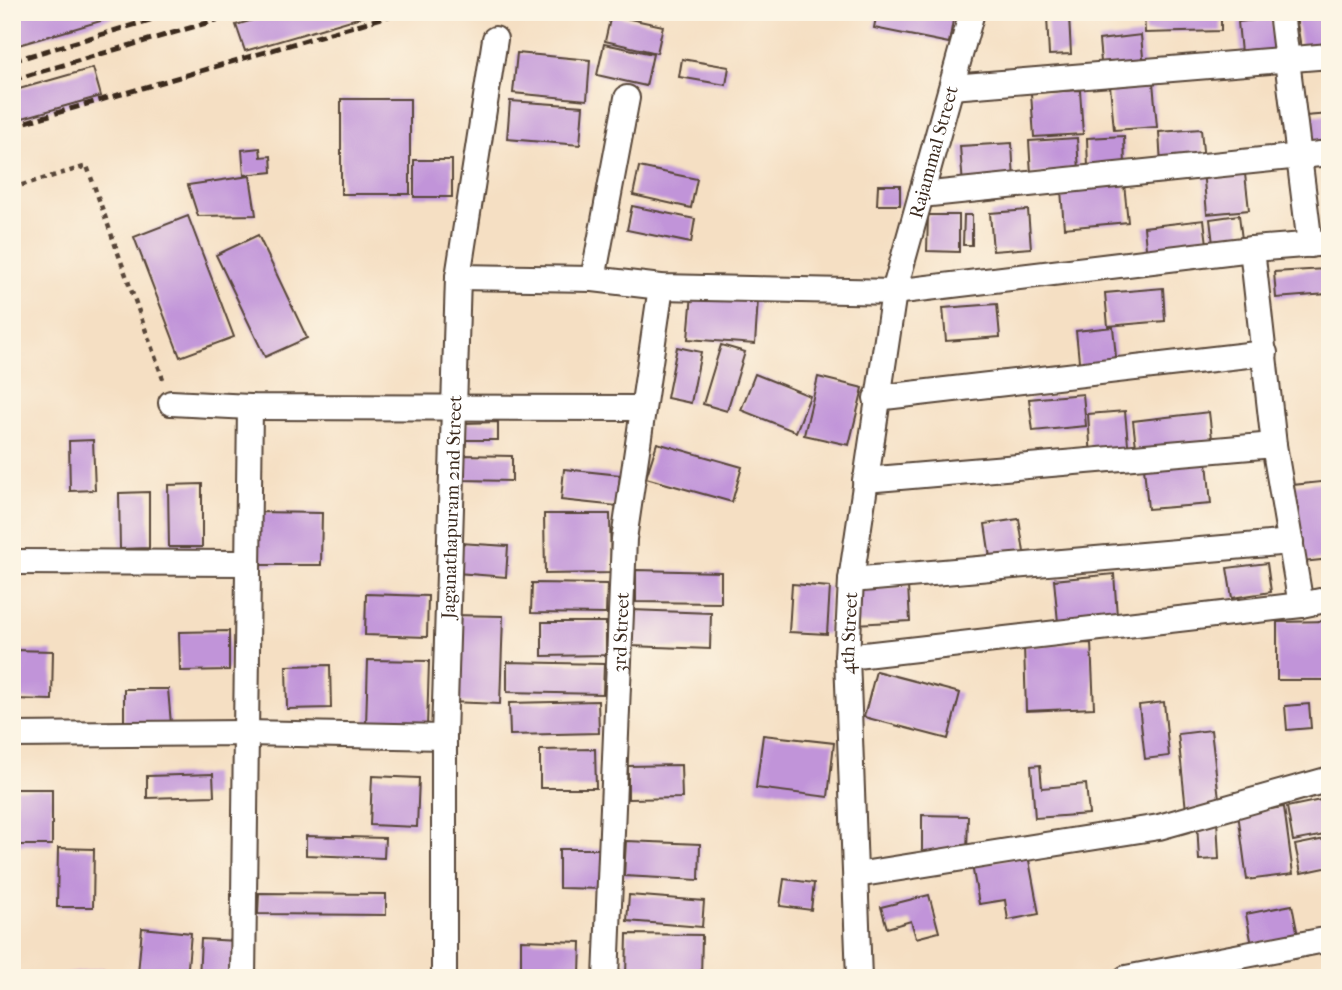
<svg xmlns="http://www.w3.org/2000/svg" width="1342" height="990" viewBox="0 0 1342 990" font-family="'IM FELL French Canon',serif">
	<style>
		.building { fill: #c194d9 }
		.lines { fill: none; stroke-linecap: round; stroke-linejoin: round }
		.minor-casing { stroke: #574537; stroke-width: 28 }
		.path { stroke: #574537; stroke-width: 4.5; stroke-dasharray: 5 5; stroke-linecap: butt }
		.minor { stroke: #fff; stroke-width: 24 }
		.rail { stroke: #3b2a1e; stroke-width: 5; stroke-dasharray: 10 5; stroke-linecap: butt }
		.labels { text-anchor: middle; stroke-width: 6; stroke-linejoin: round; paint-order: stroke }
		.street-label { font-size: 19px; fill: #3b2a1e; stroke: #fcf5e5 }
	</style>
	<rect width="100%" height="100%" fill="#fcf5e5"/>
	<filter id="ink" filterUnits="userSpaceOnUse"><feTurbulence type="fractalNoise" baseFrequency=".0143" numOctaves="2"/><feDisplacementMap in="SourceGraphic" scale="14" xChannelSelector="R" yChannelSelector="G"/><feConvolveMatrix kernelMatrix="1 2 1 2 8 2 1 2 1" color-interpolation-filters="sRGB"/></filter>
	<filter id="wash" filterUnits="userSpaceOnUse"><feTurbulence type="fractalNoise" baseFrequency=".00686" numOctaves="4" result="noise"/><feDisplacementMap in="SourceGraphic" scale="28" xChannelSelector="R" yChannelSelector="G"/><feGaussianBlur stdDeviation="1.57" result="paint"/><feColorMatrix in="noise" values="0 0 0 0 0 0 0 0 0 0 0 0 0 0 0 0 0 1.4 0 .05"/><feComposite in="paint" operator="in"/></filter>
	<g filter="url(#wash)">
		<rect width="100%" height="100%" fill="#f5dfc3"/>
		<g id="blocks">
			<path class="building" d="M12 12H128V13L12 47Z
				M280 12H375V13L245 51 236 25Z
				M877 12H938L954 15 949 43 874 28Z
				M1144 12H1221V31L1145 33Z
				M1330 12V52L1302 55 1296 16Z
				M611 15 663 26 657 53 605 41Z
				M1069 16 1071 54 1049 55 1047 17Z
				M1271 18 1276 59 1242 63 1238 22Z
				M1141 35 1144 68 1102 73 1099 40Z
				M604 44 653 54 646 86 597 75Z
				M517 53 590 60 587 100 513 93Z
				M682 59 729 67 726 85 679 77Z
				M93 68 101 96 12 121V91Z
				M1153 82 1157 127 1114 130 1110 85Z
				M1080 90 1083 134 1034 137 1031 93Z
				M341 99H410V194H341Z
				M510 101 583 106 580 145 507 139Z
				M1330 114V147L1308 149 1305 116Z
				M1201 129 1204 162 1161 165 1159 132Z
				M1124 136 1125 166 1088 168 1087 138Z
				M1077 138 1079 171 1031 174 1029 141Z
				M1012 143 1014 182 963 186 960 146Z
				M260 148 261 157 271 156 272 172 244 175 242 150Z
				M414 160H452V197H414Z
				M1244 165 1249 210 1207 214 1203 170Z
				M639 167 697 179 691 208 633 195Z
				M250 176 256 215 198 216 188 185Z
				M1124 184 1128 222 1064 228 1061 190Z
				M878 185H900V205H877Z
				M632 206 695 219 691 243 627 230Z
				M1028 210 1031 248 993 251 990 213Z
				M928 215H959V252L927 251Z
				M964 215H972V245H963Z
				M1239 215 1243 248 1214 252 1210 219Z
				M188 216 234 337 180 357 134 237Z
				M1204 220 1208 252 1147 259 1144 227Z
				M258 235 307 338 265 357 216 255Z
				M1325 269 1327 294 1276 298 1274 272Z
				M1163 288 1165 321 1108 326 1105 293Z
				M692 294 758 299 755 344 688 339Z
				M997 304 1000 337 946 341 943 308Z
				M1113 327 1117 367 1080 371 1076 331Z
				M721 345 745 352 727 411 703 404Z
				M677 347 701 352 691 403 667 398Z
				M755 374 810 396 796 432 741 410Z
				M818 377 863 388 849 445 804 435Z
				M1083 394 1086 426 1033 431 1029 399Z
				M1125 411 1129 455 1091 458 1088 414Z
				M1209 412 1213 447 1137 455 1133 421Z
				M498 422V440H466V423Z
				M93 440 95 490 70 491 69 441Z
				M657 443 742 467 732 502 646 478Z
				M462 455 512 456V481L462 480Z
				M1207 462 1211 504 1148 509 1144 467Z
				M564 469 620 475 617 506 561 500Z
				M1330 481V559L1303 562 1293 485Z
				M202 484V547H169L168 485Z
				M149 492V548L120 549 119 493Z
				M255 512 322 513 321 565H254Z
				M544 514H610L611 573 545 574Z
				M1019 519 1025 559 991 564 985 524Z
				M459 543 508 546 506 577 457 573Z
				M1267 563 1271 592 1232 598 1227 568Z
				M636 570 721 572V603L636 602Z
				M1114 574 1117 616 1058 622 1054 580Z
				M532 583 607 584 606 614 531 613Z
				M792 584 830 587 827 634 789 632Z
				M908 586 910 621 855 624 853 590Z
				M366 594 428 596 427 637 365 635Z
				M631 610 711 613 710 649 630 646Z
				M453 615 503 616 500 704 450 702Z
				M1330 621V680H1277V622Z
				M542 622H606V655L542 656Z
				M229 631V670L180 671 179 632Z
				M1091 643 1094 708 1026 711 1024 646Z
				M12 650 53 651 52 700 12 699Z
				M368 660 429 661 427 727 366 725Z
				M507 662 604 664 603 694 507 692Z
				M330 665 331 708 287 709 286 666Z
				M876 671 960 693 948 739 864 717Z
				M124 689H168L171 724 124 725Z
				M598 701 599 733 510 735 509 703Z
				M1164 702 1169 756 1145 759 1139 705Z
				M1309 704 1311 728 1287 730 1285 706Z
				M1211 730 1220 807 1186 810 1178 734Z
				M763 735 834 743 828 797 756 788Z
				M595 749 596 788H540V750Z
				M681 765 682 798 628 799V766Z
				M1040 765 1042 788 1086 784 1089 814 1035 818 1031 766Z
				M213 774 214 796 147 798V776Z
				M372 776 419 778 417 827 370 825Z
				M16 789H52V845H16Z
				M1330 798V834L1293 841 1287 807Z
				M1284 807 1293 874 1247 880 1238 813Z
				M922 815 968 816 967 854 922 852Z
				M1217 819 1219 859 1199 860 1197 820Z
				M306 836 385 838 384 858 306 855Z
				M1330 838V867L1301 873 1295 845Z
				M626 841 700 844 699 880 624 876Z
				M58 848 94 849 93 907H57Z
				M559 849H606V889L559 888Z
				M1028 855 1039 914 1008 920 1005 900 979 904 972 865Z
				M784 879 814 883 811 910 780 906Z
				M259 893 386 894V915L258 914Z
				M629 895 704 901 702 927 627 921Z
				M929 895 939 932 916 938 911 921 887 928 881 907Z
				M1292 905 1298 936 1252 945 1246 914Z
				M142 928 191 933 187 978 138 974Z
				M627 934 702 935 701 978H626Z
				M201 939 236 941 233 978H199Z
				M521 940 581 942 580 974 521 972Z
				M104 968 106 978H56V976Z"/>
		</g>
	</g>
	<g filter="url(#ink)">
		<use href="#blocks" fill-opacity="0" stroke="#574537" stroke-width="2"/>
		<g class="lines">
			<defs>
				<g id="minor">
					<path d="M1281 12 1310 245"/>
					<path d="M952 87 1330 56"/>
					<path d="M921 195 1330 153"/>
					<path d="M1252 249 1274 445 1301 605"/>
					<path d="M458 277 593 279 661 287 894 292 1252 249 1330 243"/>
					<path d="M593 279 627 98"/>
					<path d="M876 398 1265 353"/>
					<path d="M171 403 250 407 643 408"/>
					<path d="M865 480 1274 445"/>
					<path d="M12 562 246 563"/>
					<path d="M851 580 1291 542"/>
					<path d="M847 657 1301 605 1330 599"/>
					<path d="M12 735 246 733 444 737"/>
					<path d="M856 875 1159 827 1330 779"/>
					<path d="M243 978 250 407"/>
					<path id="s1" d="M444 978V737L458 277 495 39"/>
					<path id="s2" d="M606 978 624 539 661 287"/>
					<path id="s3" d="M859 978 847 657 851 580 894 292 972 12"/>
					<path d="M1126 978 1330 939"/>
				</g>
			</defs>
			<use href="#minor" class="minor-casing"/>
			<path class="path" d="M12 188 87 166 163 379"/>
			<use href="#minor" class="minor"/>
			<path class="rail" d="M12 61 177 12
				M12 80 244 12
				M12 126 402 12"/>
		</g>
	</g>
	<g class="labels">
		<g class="street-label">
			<text dy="7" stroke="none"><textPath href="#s3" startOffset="835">Rajammal Street</textPath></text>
			<text dy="7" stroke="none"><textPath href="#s1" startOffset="471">Jaganathapuram 2nd Street</textPath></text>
			<text dy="7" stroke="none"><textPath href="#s2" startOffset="346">3rd Street</textPath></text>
			<text dy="7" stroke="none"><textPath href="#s3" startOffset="345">4th Street</textPath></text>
		</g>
	</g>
	<rect width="1342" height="990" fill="none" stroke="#fcf5e5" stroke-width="42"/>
</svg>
